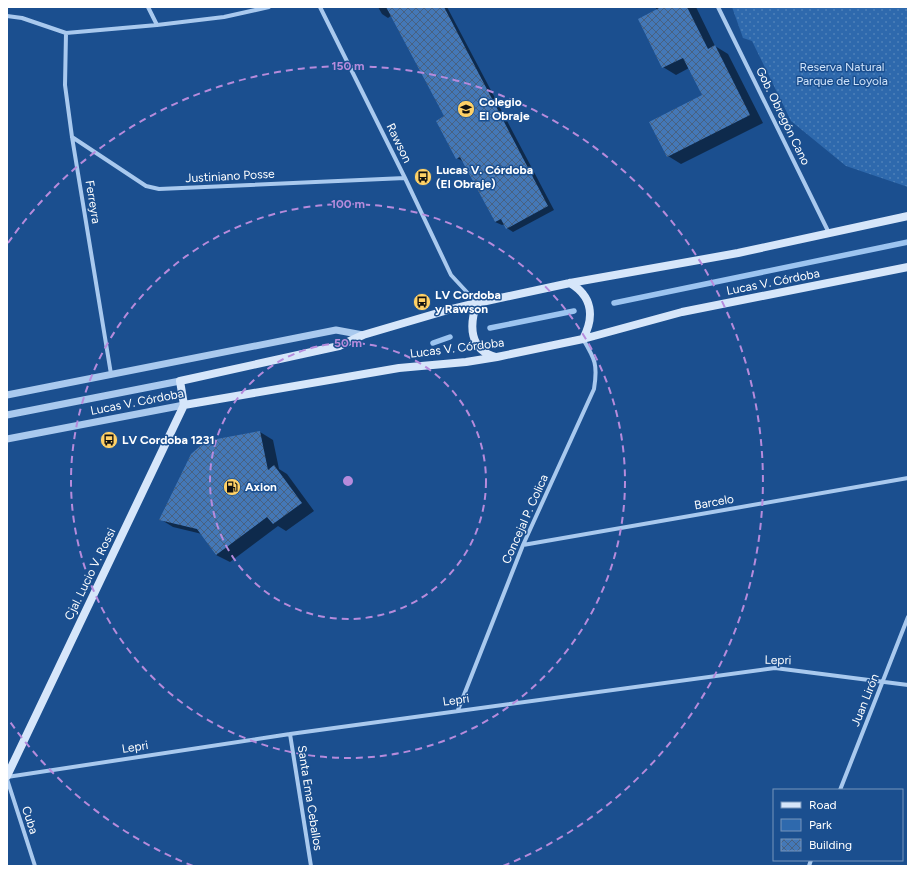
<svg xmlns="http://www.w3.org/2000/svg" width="915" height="873" viewBox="0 0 915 873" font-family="Figtree,sans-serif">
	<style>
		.green { fill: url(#green-dots) }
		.shadow { fill: #0007 }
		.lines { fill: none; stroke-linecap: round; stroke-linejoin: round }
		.stream { stroke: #9cc4f0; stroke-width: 5.5 }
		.building { fill: url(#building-cross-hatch) }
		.minor { stroke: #a9c9ee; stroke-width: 4 }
		.tertiary { stroke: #a9c9ee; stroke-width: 7 }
		.secondary { stroke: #d6e6fa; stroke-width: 8 }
		.ring { fill: none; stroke: #b68bdc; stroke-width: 2; stroke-dasharray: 7 5 }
		.labels { text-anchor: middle; stroke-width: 3; stroke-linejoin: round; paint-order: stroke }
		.park-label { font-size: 12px; fill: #cfe3fa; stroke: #1b4f8f }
		.poi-label { font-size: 12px; font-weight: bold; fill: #fff; stroke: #1b4f8f; text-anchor: start }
		.street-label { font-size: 12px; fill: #fff; stroke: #1b4f8f }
		.centre { fill: #b68bdc; stroke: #1b4f8f; stroke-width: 2 }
		.ring-label { font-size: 12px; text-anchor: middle; font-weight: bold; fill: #b68bdc; stroke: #1b4f8f; stroke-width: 3; stroke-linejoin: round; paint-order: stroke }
	</style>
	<defs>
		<pattern id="green-dots" width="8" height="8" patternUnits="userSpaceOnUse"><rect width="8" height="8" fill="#2e69ad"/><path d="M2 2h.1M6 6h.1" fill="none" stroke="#4d80b9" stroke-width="1.8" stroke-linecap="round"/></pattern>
		<pattern id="building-cross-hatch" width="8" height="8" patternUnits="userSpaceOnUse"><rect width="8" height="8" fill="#4478b7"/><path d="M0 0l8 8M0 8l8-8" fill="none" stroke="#486282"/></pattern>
	</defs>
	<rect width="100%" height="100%" fill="#1b4f8f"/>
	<path class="green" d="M732 7H908V187L846 166 791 121 752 41 743 38Z"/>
	<path class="shadow" d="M378 7H447L554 210 513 232 507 228 505 224 502 225 495 222 464 162 457 158 445 117 392 15 388 18 382 14Z
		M655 7H696L715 46 728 54 763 123 681 164 668 156 703 96 689 68 676 75 663 67 657 10Z
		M260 432 273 440 279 469 287 474 314 511 286 531 278 526 230 562 216 555 202 534 173 527 160 519Z"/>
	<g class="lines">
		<path class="stream" d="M614 303 908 242
			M490 328 574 311
			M433 343 450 337"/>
	</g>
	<path class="building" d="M386 7H444L548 206 506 229 501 219 495 222 460 157 456 159 436 121 444 116Z
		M661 7H687L708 49 715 45 750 115 667 157 649 122 702 95 683 58 662 68 638 19Z
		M260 431 268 470 274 465 302 503 273 524 267 517 216 555 197 529 159 520 191 454 206 441Z"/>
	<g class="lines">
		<path class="minor" d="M148 7 157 25
			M320 7 405 178 451 275 477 303
			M718 7 829 233
			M7 16 22 18 66 33 157 25 224 17 269 7
			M66 33 65 85 72 137 111 374
			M72 137 146 186 159 189 405 178
			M523 545 908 478
			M458 710 523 545 594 389C598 365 595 359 583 339
			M290 734 311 866
			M7 777 290 734 775 668 908 685
			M7 779 35 866
			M840 790 908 617
			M809 866 811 860"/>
		<path class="tertiary" d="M7 395 336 330 363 335
			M7 415 180 381
			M7 439 184 405"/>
		<path class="secondary" d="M570 283C592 296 595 316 583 339
			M477 303C469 325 469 350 496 357
			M184 405 399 368 466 362 497 357 583 339 682 312 908 267
			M7 776 184 405 180 381 339 346 363 335 448 310 477 303 570 283 738 253 908 216"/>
	</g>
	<g class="ring">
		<circle cx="348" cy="481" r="138"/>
		<circle cx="348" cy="481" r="277"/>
		<path d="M193 866A415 415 0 0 1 8 719M8 243A415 415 0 1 1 503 866"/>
	</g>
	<defs>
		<symbol id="school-disc" viewBox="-11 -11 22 22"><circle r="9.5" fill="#ffd166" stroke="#1b4f8f"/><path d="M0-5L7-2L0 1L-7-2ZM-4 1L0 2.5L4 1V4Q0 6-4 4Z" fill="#111"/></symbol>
		<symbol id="bus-disc" viewBox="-11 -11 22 22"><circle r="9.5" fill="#ffd166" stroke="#1b4f8f"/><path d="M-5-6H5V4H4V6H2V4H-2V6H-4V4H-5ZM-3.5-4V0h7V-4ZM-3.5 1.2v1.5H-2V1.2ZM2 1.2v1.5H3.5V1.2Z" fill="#111"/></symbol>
		<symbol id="fuel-disc" viewBox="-11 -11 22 22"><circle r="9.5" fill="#ffd166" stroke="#1b4f8f"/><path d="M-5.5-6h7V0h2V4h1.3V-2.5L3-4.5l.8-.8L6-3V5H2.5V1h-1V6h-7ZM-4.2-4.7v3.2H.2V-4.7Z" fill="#111"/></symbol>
	</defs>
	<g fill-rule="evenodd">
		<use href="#school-disc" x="456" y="99" width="20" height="20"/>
		<use href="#bus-disc" x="413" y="167" width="20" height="20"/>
		<use href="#bus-disc" x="412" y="292" width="20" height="20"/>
		<use href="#bus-disc" x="99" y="430" width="20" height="20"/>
		<use href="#fuel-disc" x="222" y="477" width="20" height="20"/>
	</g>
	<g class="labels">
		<g class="park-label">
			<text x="842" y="71">Reserva Natural<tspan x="842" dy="14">Parque de Loyola</tspan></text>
		</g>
		<g class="poi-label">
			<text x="479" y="106">Colegio<tspan x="479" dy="14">El Obraje</tspan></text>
			<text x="436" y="174">Lucas V. Córdoba<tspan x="436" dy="14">(El Obraje)</tspan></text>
			<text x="435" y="299">LV Cordoba<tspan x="435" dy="14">y Rawson</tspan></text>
			<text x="122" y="444">LV Cordoba 1231</text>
			<text x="245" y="491">Axion</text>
		</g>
		<g class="street-label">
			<text transform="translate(783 116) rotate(64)" y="4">Gob. Obregón Cano</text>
			<text transform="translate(399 143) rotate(64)" y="4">Rawson</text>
			<text transform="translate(230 176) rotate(-3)" y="4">Justiniano Posse</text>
			<text transform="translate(93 202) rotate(81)" y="4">Ferreyra</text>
			<text transform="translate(773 282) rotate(-11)" y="4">Lucas V. Córdoba</text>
			<text transform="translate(457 348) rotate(-7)" y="4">Lucas V. Córdoba</text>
			<text transform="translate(137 402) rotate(-11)" y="4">Lucas V. Córdoba</text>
			<text transform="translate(714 502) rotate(-10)" y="4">Barcelo</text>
			<text transform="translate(525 519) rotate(-66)" y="4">Concejal P. Colica</text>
			<text transform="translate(90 574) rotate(-64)" y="4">Cjal. Lucio V. Rossi</text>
			<text transform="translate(778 660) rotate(1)" y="4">Lepri</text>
			<text transform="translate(456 700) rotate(-8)" y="4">Lepri</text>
			<text transform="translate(865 700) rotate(-68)" y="4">Juan Lirón</text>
			<text transform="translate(135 747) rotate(-9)" y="4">Lepri</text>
			<text transform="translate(310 798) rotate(81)" y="4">Santa Ema Ceballos</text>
			<text transform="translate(30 820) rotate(72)" y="4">Cuba</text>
		</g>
	</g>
	<circle cx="348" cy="481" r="6" class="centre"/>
	<g class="ring-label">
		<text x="348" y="70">150 m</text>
		<text x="348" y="208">100 m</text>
		<text x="348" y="347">50 m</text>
	</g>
	<rect width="915" height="873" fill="none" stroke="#ffffff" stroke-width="16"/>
	<rect x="773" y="789" width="130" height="72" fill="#1b4f8f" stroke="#7695bc"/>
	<rect x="781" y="802" width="20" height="6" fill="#d6e6fa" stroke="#7695bc"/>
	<text x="809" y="809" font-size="12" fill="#ffffff">Road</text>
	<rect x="781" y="819" width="20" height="12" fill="#2e69ad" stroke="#7695bc"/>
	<text x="809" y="829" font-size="12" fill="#ffffff">Park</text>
	<rect x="781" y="839" width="20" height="12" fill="url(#building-cross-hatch)" stroke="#7695bc"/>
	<text x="809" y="849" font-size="12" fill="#ffffff">Building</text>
</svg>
